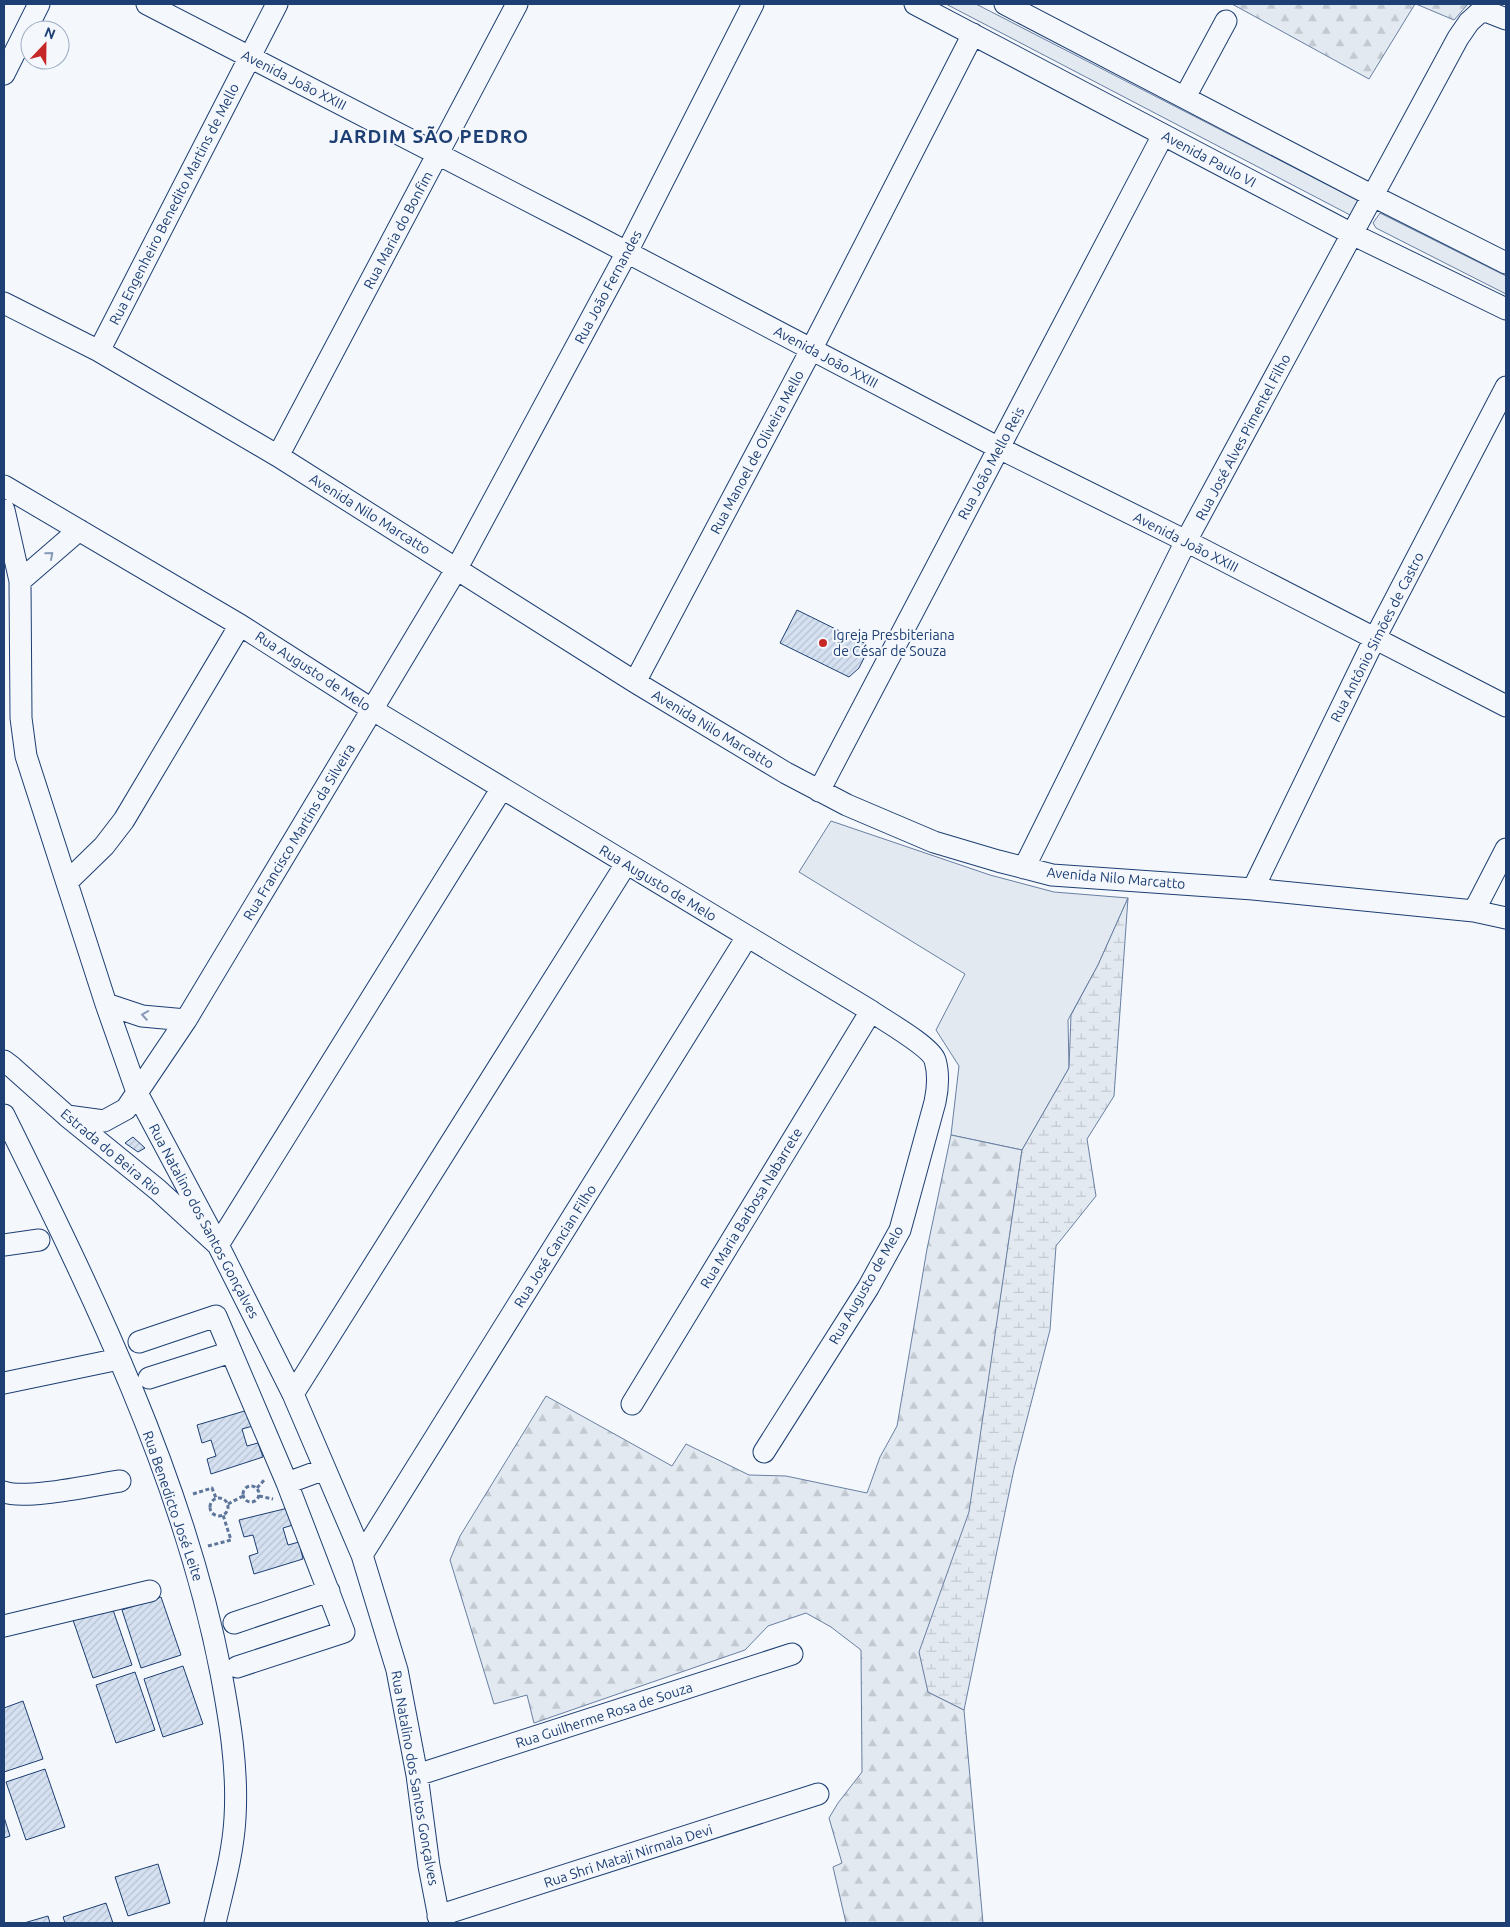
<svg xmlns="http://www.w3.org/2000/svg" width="1510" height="1927" viewBox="0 0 1510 1927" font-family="Ubuntu,sans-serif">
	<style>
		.grass { fill: #e3e9f0; stroke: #687fa3 }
		.forest { fill: url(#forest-firs); stroke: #687fa3 }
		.wetland { fill: url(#wetland-marsh); stroke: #687fa3 }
		.building { fill: url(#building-hatch); stroke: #1d3f73 }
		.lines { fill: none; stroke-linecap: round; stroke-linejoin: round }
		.minor-casing { stroke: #1d3f73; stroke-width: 23 }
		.path { stroke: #5e769c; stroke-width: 3; stroke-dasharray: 4 2.5; stroke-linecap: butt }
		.minor { stroke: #f4f7fb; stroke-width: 21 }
		.oneway { stroke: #889bb7 }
		.poi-dot { fill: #c62828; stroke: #f4f7fb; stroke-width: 2 }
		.labels { text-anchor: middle; stroke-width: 4; stroke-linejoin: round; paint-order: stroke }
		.street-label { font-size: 14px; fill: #1d3f73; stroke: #f4f7fb }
		.poi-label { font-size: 14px; fill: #1d3f73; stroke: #f4f7fb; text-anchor: start }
		.district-label { font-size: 19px; font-weight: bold; letter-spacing: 1px; fill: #1d3f73; stroke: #f4f7fb }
	</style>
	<defs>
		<pattern id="forest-firs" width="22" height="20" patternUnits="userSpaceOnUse" patternTransform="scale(1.25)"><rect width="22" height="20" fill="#e3e9f0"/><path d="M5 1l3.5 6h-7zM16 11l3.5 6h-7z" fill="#c2c9d1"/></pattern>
		<pattern id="wetland-marsh" width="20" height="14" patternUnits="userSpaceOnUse" patternTransform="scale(1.25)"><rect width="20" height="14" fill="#e3e9f0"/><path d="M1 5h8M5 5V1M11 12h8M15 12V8" fill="none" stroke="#c2c9d1"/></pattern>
		<pattern id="building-hatch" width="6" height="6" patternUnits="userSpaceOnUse" patternTransform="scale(1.25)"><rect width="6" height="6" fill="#d5e0f0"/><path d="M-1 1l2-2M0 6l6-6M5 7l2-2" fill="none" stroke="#b6c1d1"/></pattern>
	</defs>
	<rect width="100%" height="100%" fill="#f4f7fb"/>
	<path class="grass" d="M946 4H976L1357 200 1359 202 1352 216Z
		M1380 213 1506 276V294L1376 228 1373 223Z
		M831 821 990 875 1054 892 1128 898 1098 965 1068 1020 1069 1068 1022 1150 951 1135 959 1066 936 1030 965 974 799 872Z"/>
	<path class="forest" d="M1232 4H1415L1369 79Z
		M1416 4H1468L1454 20Z
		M951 1135 1022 1150 970 1512 928 1692 964 1710 983 1923H846L833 1867 842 1863 829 1818 838 1803 862 1772 861 1650 831 1627 806 1613 768 1626 745 1650 534 1723 527 1695 494 1704 450 1560 460 1536 546 1396 672 1466 686 1444 749 1475 786 1476 867 1493 880 1457 897 1426 927 1249Z"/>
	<path class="wetland" d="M1128 898 1114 1096 1087 1139 1096 1196 1056 1246 1050 1330 1014 1469 964 1710 928 1692 919 1652 969 1512 1022 1150 1069 1068 1071 1015 1098 965Z"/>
	<path class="building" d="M797 610 866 644 865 656 859 668 849 677 780 643Z
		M133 1137 145 1148 138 1152 125 1143Z
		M248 1410 253 1426 242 1429 247 1446 258 1443 263 1457 211 1474 207 1459 216 1456 211 1440 202 1443 197 1425Z
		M288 1508 293 1525 283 1528 288 1545 299 1542 303 1559 254 1574 249 1556 258 1553 253 1535 244 1537 239 1520Z
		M161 1597 181 1655 141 1668 122 1610Z
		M112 1607 132 1665 93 1678 73 1620Z
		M183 1666 203 1724 163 1737 144 1679Z
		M135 1672 155 1730 116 1743 96 1685Z
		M23 1701 43 1759 4 1772V1708Z
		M45 1769 65 1827 26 1840 6 1782Z
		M4 1817 10 1836 4 1838Z
		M158 1864 170 1903 128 1916 115 1877Z
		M106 1903 113 1923H65L63 1917Z
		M48 1916 50 1923H24Z"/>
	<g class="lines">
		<defs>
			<path id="minor" d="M147 4 579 227 999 448 1186 541 1506 706
				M915 4 1352 234 1506 309
				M1005 4 1373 196 1506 263
				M4 74 39 4
				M1185 97 1226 21
				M4 303 99 351 278 456 635 682 786 773 847 805 934 842 998 861 1052 875 1253 889 1474 911 1506 918
				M99 351 277 4
				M278 456 517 4
				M4 486 240 625 373 710 871 1011C885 1021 930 1046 935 1060 939 1074 938 1088 935 1102L900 1230 868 1288 764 1452
				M4 510 20 581 21 718 26 756 106 1004 138 1095 218 1245 293 1394 362 1555 397 1670 417 1775 429 1866 440 1923
				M20 581 79 530
				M635 682 811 350 973 34
				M819 791 1163 135
				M1024 868 1186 541 1458 38 1469 22 1480 12H1488L1506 19
				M68 881 104 846 124 820 240 625
				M1253 889 1374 640 1506 387
				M1474 911 1506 849
				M106 1004 142 1016 186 1020
				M4 1061 12 1067 67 1116 158 1190 218 1245 502 788
				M4 1115C92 1293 183 1477 221 1673 230 1721 238 1769 235 1818 233 1854 223 1888 215 1923
				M67 1116 104 1121 126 1109 186 1020 457 568 627 252 753 4
				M4 1245 39 1240
				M139 1342 216 1316 287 1483
				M149 1378 231 1352
				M4 1383 119 1359
				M293 1394 626 864
				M632 1404 871 1011
				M4 1492C26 1500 93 1485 120 1481
				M362 1555 747 937
				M234 1623 329 1591
				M4 1626 150 1591
				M237 1667 344 1632 287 1483 325 1469
				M417 1775 792 1654
				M438 1916 818 1794"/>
		</defs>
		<use href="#minor" class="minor-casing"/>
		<path class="path" d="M243 1494a8 8 0 1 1 16 0a8 8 0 1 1-16 0Z
			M257 1488 265 1479
			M193 1494 212 1488 216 1498
			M259 1496 273 1499
			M210 1507a9 9 0 1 1 18 0a9 9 0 1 1-18 0Z
			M228 1504 243 1496
			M208 1546 231 1540 223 1515"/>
		<use href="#minor" class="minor"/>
	</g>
	<defs><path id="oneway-chevron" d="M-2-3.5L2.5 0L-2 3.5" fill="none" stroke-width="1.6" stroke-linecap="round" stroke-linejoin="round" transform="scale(1.25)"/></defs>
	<g class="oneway">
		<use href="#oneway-chevron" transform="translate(50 555) rotate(-41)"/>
		<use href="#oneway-chevron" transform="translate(145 1015) rotate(-171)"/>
	</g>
	<circle class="poi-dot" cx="823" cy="643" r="5"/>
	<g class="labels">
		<g class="street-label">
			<text transform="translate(294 80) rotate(27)" y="5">Avenida João XXIII</text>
			<text transform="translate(1209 159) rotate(28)" y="5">Avenida Paulo VI</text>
			<text transform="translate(174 204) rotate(-63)" y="5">Rua Engenheiro Benedito Martins de Mello</text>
			<text transform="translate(398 230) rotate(-62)" y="5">Rua Maria do Bonfim</text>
			<text transform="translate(608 287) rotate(-62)" y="5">Rua João Fernandes</text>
			<text transform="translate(826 357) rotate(28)" y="5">Avenida João XXIII</text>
			<text transform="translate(1243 437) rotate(-62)" y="5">Rua José Alves Pimentel Filho</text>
			<text transform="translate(757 452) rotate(-62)" y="5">Rua Manoel de Oliveira Mello</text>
			<text transform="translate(991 463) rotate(-62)" y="5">Rua João Mello Reis</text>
			<text transform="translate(370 514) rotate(32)" y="5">Avenida Nilo Marcatto</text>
			<text transform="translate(1186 542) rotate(27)" y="5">Avenida João XXIII</text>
			<text transform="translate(1377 637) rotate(-63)" y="5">Rua Antônio Simões de Castro</text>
			<text transform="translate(313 671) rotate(33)" y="5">Rua Augusto de Melo</text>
			<text transform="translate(713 729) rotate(31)" y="5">Avenida Nilo Marcatto</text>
			<text transform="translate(299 832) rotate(-59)" y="5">Rua Francisco Martins da Silveira</text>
			<text transform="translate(1116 878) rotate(5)" y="5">Avenida Nilo Marcatto</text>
			<text transform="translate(658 883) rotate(31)" y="5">Rua Augusto de Melo</text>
			<text transform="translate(111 1152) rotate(40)" y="5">Estrada do Beira Rio</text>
			<text transform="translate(751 1208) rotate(-59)" y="5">Rua Maria Barbosa Nabarrete</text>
			<text transform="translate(204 1221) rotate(62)" y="5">Rua Natalino dos Santos Gonçalves</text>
			<text transform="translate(555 1246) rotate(-58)" y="5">Rua José Cancian Filho</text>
			<text transform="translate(866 1285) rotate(-60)" y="5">Rua Augusto de Melo</text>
			<text transform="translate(173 1506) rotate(71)" y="5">Rua Benedicto José Leite</text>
			<text transform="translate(604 1715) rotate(-18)" y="5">Rua Guilherme Rosa de Souza</text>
			<text transform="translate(415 1778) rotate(80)" y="5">Rua Natalino dos Santos Gonçalves</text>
			<text transform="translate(628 1856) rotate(-18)" y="5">Rua Shri Mataji Nirmala Devi</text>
		</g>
		<g class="poi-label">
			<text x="833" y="640">Igreja Presbiteriana<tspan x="833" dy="16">de César de Souza</tspan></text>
		</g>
		<g class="district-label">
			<text x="429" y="143">JARDIM SÃO PEDRO</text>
		</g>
	</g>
	<rect width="1510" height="1927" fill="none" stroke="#1d3f73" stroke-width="10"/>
	<g transform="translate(45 45) rotate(22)"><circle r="24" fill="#f4f7fb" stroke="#9eadc5"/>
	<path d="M0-4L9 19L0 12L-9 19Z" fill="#c62828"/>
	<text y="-8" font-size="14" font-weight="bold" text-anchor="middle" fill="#1d3f73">N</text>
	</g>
</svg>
